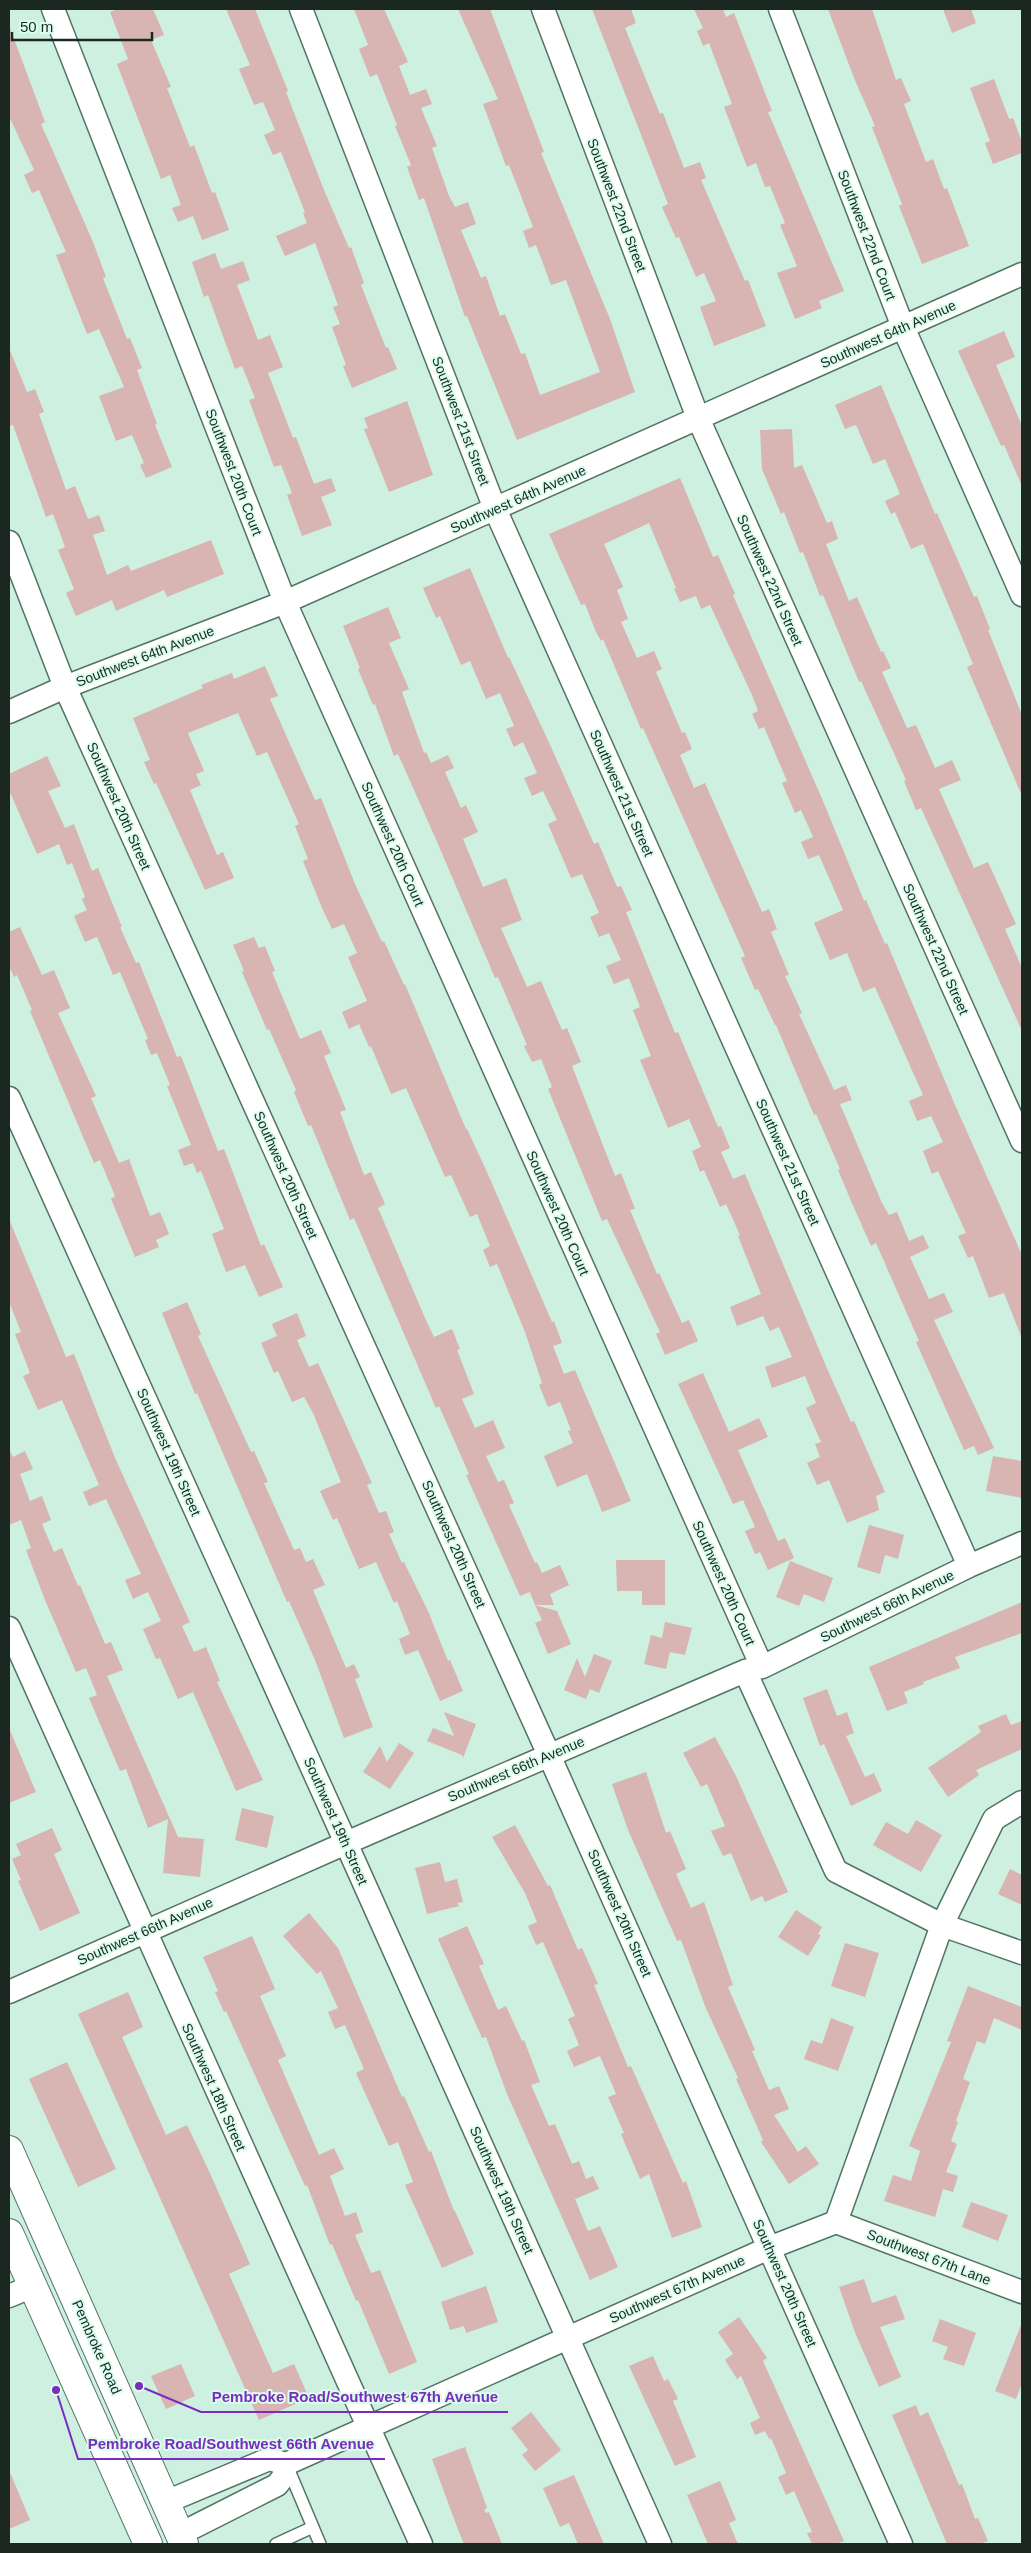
<svg xmlns="http://www.w3.org/2000/svg" width="1031" height="2553" viewBox="0 0 1031 2553" font-family="Arial,sans-serif">
	<style>
		.building { fill: #d8b4b2 }
		.lines { fill: none; stroke-linecap: round; stroke-linejoin: round }
		.service-casing { stroke: #537365; stroke-width: 14 }
		.minor-casing { stroke: #537365; stroke-width: 25 }
		.secondary-casing { stroke: #537365; stroke-width: 30 }
		.service { stroke: #fff; stroke-width: 11 }
		.minor { stroke: #fff; stroke-width: 22 }
		.secondary { stroke: #fff; stroke-width: 28 }
		.labels { text-anchor: middle; stroke-width: 4; stroke-linejoin: round; paint-order: stroke }
		.street-label { font-size: 14px; fill: #1b2822; stroke: #dafdee }
		.leader { fill: none; stroke: #7b2cbf; stroke-width: 2 }
		.callout-dot { fill: #7b2cbf; stroke: #dafdee; stroke-width: 2 }
		.callout-label { font-size: 15px; text-anchor: middle; font-weight: bold; fill: #7b2cbf; stroke: #dafdee; stroke-width: 4; stroke-linejoin: round; paint-order: stroke }
	</style>
	<rect width="100%" height="100%" fill="#cdf0e0"/>
	<path class="building" d="M118 9H153L164 35 151 40 171 87 167 88 190 147 194 145 212 193 215 192 229 230 202 240 193 216 178 222 172 208 181 205 170 175 161 179 117 64 128 59 110 12Z
		M226 9H255L288 91 286 92 324 190 349 248 351 247 364 283 361 285 386 348 388 347 397 369 352 388 343 366 346 365 332 327 340 324 333 307 338 305 315 243 285 256 276 236 307 223 303 213 305 212 281 152 273 155 264 135 275 130 263 102 254 105 239 69 250 65Z
		M354 9H384L408 62 399 66 410 95 426 89 432 104 421 108 437 146 432 148 449 196 455 207 468 202 476 224 461 230 481 278 486 276 500 316 505 314 521 354 525 353 540 395 600 372 566 280 551 285 536 245 529 248 523 231 533 227 509 165 506 166 483 104 498 99 458 9H490L544 152 541 153 610 319 635 392 517 440 467 316 465 317 424 198 419 200 407 167 411 165 395 126 397 125 377 74 370 77 359 49 368 45Z
		M592 9H631L636 23 625 28 660 114 663 113 684 168 700 162 706 178 701 180 745 281 748 280 766 326 714 346 700 307 716 301 704 273 696 277 679 237 676 238 662 207 668 204Z
		M694 9H723L726 17 734 13 772 111 768 112 844 291 819 301 822 308 795 319 777 273 797 266 780 225 785 223 770 186 765 187 756 163 747 167 724 107 732 104 709 43 703 46 697 31 703 28Z
		M828 9H872L896 80 901 78 911 101 904 104 926 162 933 159 944 189 947 188 969 246 922 264 899 206 902 204 872 127 875 126 854 78Z
		M943 9H971L976 23 952 33Z
		M10 28 45 122 41 124 93 242 106 277 103 278 127 339 130 338 142 368 137 370 157 424 155 425 172 467 146 478 140 465 144 463 132 435 116 441 99 396 124 387 99 329 87 334 56 255 66 252 39 190 32 193 24 175 34 170 9 116Z
		M994 79 1009 119 1013 118 1022 142V153L993 164 985 143 990 141 970 88Z
		M215 253 221 269 243 261 250 280 237 285 258 340 270 335 283 367 268 373 293 438 296 437 314 484 331 478 336 491 321 497 332 525 302 536 287 495 292 493 281 465 274 467 249 400 255 398 242 366 235 369 208 295 204 297 192 262Z
		M1004 331 1015 357 996 365 1022 426V486L1004 445 1001 446 958 351Z
		M9 348 27 392 35 389 44 412 39 414 66 490 75 486 88 519 99 515 105 531 93 535 107 575 128 565 131 571 211 540 224 574 167 597 164 590 116 611 112 600 76 616 66 593 74 589 58 550 65 547 53 514 46 517 13 425 9 426Z
		M881 385 935 514 937 513 974 597 977 596 990 629 988 630 1022 715V796L967 667 973 664 923 544 911 549 895 512 891 514 885 501 900 494 885 459 873 464 856 425 845 429 835 405Z
		M407 401 433 475 389 492 364 429 368 428 364 418Z
		M792 429 794 468 802 465 827 523 832 521 838 539 826 544 849 601 857 597 881 652 883 651 891 668 882 672 907 728 916 725 935 768 952 760 961 780 939 789 974 868 988 862 1016 924 1005 929 1022 968V1031L921 808 916 810 904 781 906 780 861 681 859 682 823 595 820 596 803 552 800 553 784 512 781 514 762 469 760 430Z
		M680 478 713 557 718 555 735 594 733 595 823 801 864 901 866 900 885 944 887 943 955 1105 1022 1255 1021 1336 1004 1293 989 1298 973 1256 968 1258 958 1236 966 1233 938 1171 932 1174 923 1151 943 1142 931 1116 917 1121 909 1101 923 1095 875 987 863 992 847 953 830 960 814 923 843 910 819 855 808 859 801 842 813 837 801 810 795 813 782 783 787 781 764 727 759 729 752 714 758 711 752 695 710 605 701 609 696 596 680 602 674 589 676 588 649 523 604 544 623 587 617 590 628 619 621 622 637 658 654 651 662 669 656 672 682 733 685 732 692 749 680 755 694 788 705 783 762 912 769 909 777 929 771 932 789 975 785 976 802 1013 799 1014 834 1090 846 1085 852 1100 840 1104 882 1203 889 1215 897 1212 909 1241 923 1235 929 1248 910 1257 929 1299 944 1293 953 1312 934 1320 994 1448 978 1455 974 1446 964 1450 916 1342 919 1341 876 1243 871 1246 851 1201 838 1170 840 1169 816 1114 814 1115 776 1025H775L758 989 755 990 741 958 745 956 643 728 641 729 603 639 601 641 596 632 585 604 581 605 549 534Z
		M470 568 508 658 509 657 552 749 594 844 598 842 617 887 621 886 632 910 626 912 675 1033 678 1032 718 1127 721 1126 730 1148 721 1152 733 1179 745 1174 829 1373 851 1422 854 1421 885 1492 876 1496 879 1510 847 1523 829 1480 817 1485 807 1463 820 1457 815 1444 821 1442 806 1408 816 1403 805 1376 772 1388 765 1367 792 1357 779 1327 770 1331 763 1316 737 1326 730 1307 761 1294 738 1236 740 1235 726 1204 720 1207 704 1170 700 1172 692 1151 701 1147 689 1119 668 1128 640 1060 651 1056 633 1010 640 1007 629 978 614 984 606 966 621 960 609 933 599 937 590 917 599 913 582 874 571 878 548 824 557 820 543 791 532 796 524 778 537 773 523 742 514 747 506 729 514 726 500 693 486 699 470 661 461 665 440 616 436 618 423 588Z
		M388 607 401 638 389 643 409 689 402 692 424 753 426 752 431 763 448 755 454 768 445 772 461 808 466 805 478 832 463 839 483 887 506 878 522 920 501 928 527 987 541 981 562 1030 567 1028 581 1062 572 1066 615 1176 621 1173 635 1209 630 1210 657 1274 659 1273 682 1323 689 1320 698 1341 665 1355 656 1334 660 1332 607 1219 602 1221 548 1089 552 1087 541 1059 532 1062 524 1046 527 1045 498 977 495 978 438 844 398 754 394 756 375 704 373 705 358 669 360 668 343 626Z
		M265 666 278 696 270 699 289 742 315 800 321 798 355 884 382 942 384 941 404 985 405 984 466 1129H467L487 1172 552 1322 554 1321 562 1343 553 1346 564 1374 575 1370 631 1501 602 1512 587 1474 557 1487 544 1456 573 1443 568 1431 571 1430 560 1402 548 1407 539 1385 542 1383 525 1332 497 1264 490 1267 483 1250 490 1246 477 1214 470 1217 451 1175 445 1177 406 1088 391 1094 371 1046 369 1047 359 1024 349 1029 342 1012 367 1001 348 957 357 953 344 924 332 929 322 908 303 861 308 859 295 826 299 824 267 752 257 756 238 713 188 733 204 771 196 774 201 785 190 790 217 855 223 852 234 878 205 890 156 783 154 784 144 762 150 760 133 718 203 688 201 685 232 673 234 679Z
		M47 756 61 786 48 791 65 828 74 824 92 871 98 868 122 927H120L136 963 139 962 177 1057 181 1056 218 1151 224 1149 261 1246 264 1244 283 1287 259 1297 245 1265 226 1272 212 1234 224 1229 201 1171 197 1173 193 1163 184 1166 178 1150 191 1145 167 1086 170 1085 157 1053 151 1055 145 1040 148 1039 120 972 113 975 97 937 85 942 74 916 87 910 82 899 85 897 72 863 67 865 59 844 37 854 9 790V774Z
		M20 927 42 975 54 970 70 1008 58 1013 96 1096 91 1098 119 1163 129 1159 150 1216 160 1212 169 1234 156 1240 159 1247 135 1257 111 1199 115 1196 100 1160 94 1163 30 1011 32 1010 17 975 14 977 9 966V932Z
		M254 937 259 948 265 946 275 971 272 972 300 1039 321 1030 331 1053 324 1056 346 1110 340 1112 364 1175 371 1172 385 1204 378 1208 425 1318 434 1337 452 1329 460 1349 457 1350 474 1394 462 1399 475 1428 493 1420 505 1448 486 1456 498 1482 504 1480 514 1503 509 1505 535 1563 537 1562 542 1573 560 1565 569 1585 550 1594 554 1605H535L530 1592 520 1596 466 1475 469 1474 439 1406 436 1408 354 1218 350 1220 311 1125 308 1126 294 1092 296 1090 269 1029 267 1030 242 972 244 971 233 945Z
		M9 1219 66 1357 74 1354 115 1458 190 1622 182 1626 194 1652 206 1647 220 1681 217 1682 263 1780 236 1791 193 1692 178 1699 160 1658 156 1659 143 1629 161 1621 148 1592 133 1599 125 1580 141 1574 106 1499 89 1506 83 1492 99 1485 62 1400 38 1410 23 1376 30 1373 15 1334 21 1332 9 1302Z
		M187 1302 201 1334 198 1336 251 1452 254 1451 268 1482 264 1483 294 1550 300 1548 306 1562 313 1559 325 1585 313 1590 346 1668 354 1664 360 1677 355 1679 373 1727 344 1738 315 1660 289 1601 287 1602 197 1393 195 1394 162 1313Z
		M297 1313 306 1336 297 1340 309 1367 318 1363 372 1483 367 1485 379 1513 386 1511 394 1532 389 1534 402 1563 404 1562 428 1611 448 1661 450 1660 463 1691 440 1701 418 1650 405 1655 399 1639 410 1634 397 1601 394 1603 376 1562 359 1569 337 1518 333 1520 320 1491 341 1482 313 1413 304 1397 292 1402 278 1371 274 1373 261 1343 277 1336 272 1324Z
		M703 1373 729 1432 759 1418 768 1437 738 1450 778 1541 785 1538 794 1558 768 1570 760 1552 755 1554 745 1531 755 1527 743 1500 733 1504 678 1384Z
		M9 1449 13 1457 25 1451 33 1469 20 1474 30 1501 42 1496 51 1520 42 1524 54 1552 62 1548 78 1586 80 1585 105 1644 111 1642 123 1670 107 1676 178 1837 204 1839 200 1877 163 1873 168 1819 148 1828 126 1769 120 1771 89 1698 97 1695 86 1668 76 1672 45 1600 26 1550 31 1548 21 1520 9 1525Z
		M993 1456 1022 1461V1498L986 1491Z
		M869 1525 904 1535 898 1559 885 1555 880 1574 857 1567Z
		M616 1560H665V1605H642V1591H617Z
		M790 1561 833 1578 824 1602 804 1594 799 1606 776 1597Z
		M1022 1602V1633L955 1657 960 1668 923 1682 924 1684 904 1692 908 1703 887 1711 869 1667Z
		M535 1605 557 1611 571 1644 548 1654 535 1623 542 1620Z
		M665 1622 692 1628 685 1655 670 1652 666 1669 644 1664 651 1635 662 1638Z
		M594 1654 612 1661 599 1693 590 1689 586 1699 564 1690 577 1658 585 1677Z
		M827 1689 837 1716 847 1712 854 1733 846 1736 865 1777 874 1773 882 1791 851 1806 824 1744 820 1746 803 1698Z
		M444 1712 476 1724 463 1758 462 1755 427 1741 433 1728 454 1736Z
		M1006 1714 1011 1725 1022 1721V1749L976 1770 979 1775 948 1797 928 1768 981 1732 978 1726Z
		M9 1728 36 1792 9 1803Z
		M715 1737 736 1776 788 1892 765 1902 762 1896 751 1901 731 1853 723 1856 711 1831 725 1826 707 1784 701 1787 683 1753Z
		M399 1743 414 1753 390 1789 363 1772 380 1746 387 1762Z
		M646 1772 666 1833 670 1831 686 1869 676 1874 691 1908 704 1902 733 1985 728 1987 755 2050 752 2051 769 2090 779 2086 789 2109 774 2115 798 2152 806 2146 819 2164 789 2184 761 2142 763 2140 736 2079 738 2078 705 2006 681 1940 677 1941 628 1830 612 1784Z
		M242 1808 274 1816 267 1848 235 1840Z
		M916 1820 942 1835 921 1872 873 1845 886 1822 908 1834Z
		M515 1825 548 1886 550 1885 578 1950 582 1948 598 1984 594 1985 628 2067 631 2066 683 2183 686 2181 702 2227 672 2238 649 2174 640 2179 621 2134 624 2133 608 2097 616 2094 600 2056 574 2067 567 2051 579 2045 568 2019 575 2016 543 1942 536 1945 528 1926 537 1922 525 1893 492 1837Z
		M52 1828 62 1850 54 1854 80 1913 40 1931 18 1881 21 1880 12 1859 21 1855 16 1844Z
		M440 1862 445 1882 457 1879 463 1902 457 1903 459 1906 427 1914 415 1868Z
		M1010 1869 1022 1875V1905L998 1894Z
		M796 1910 822 1927 818 1934 821 1935 808 1956 778 1937Z
		M309 1913 338 1948 402 2097 404 2096 429 2152 431 2151 454 2211H455L474 2254 442 2268 405 2185 413 2182 398 2142 389 2146 356 2073 364 2069 345 2025 335 2029 328 2012 338 2008 321 1971 317 1974 283 1936Z
		M467 1926 484 1964 479 1966 498 2010 506 2006 522 2041 524 2040 540 2082 531 2085 549 2126 555 2124 572 2164 579 2161 586 2179 593 2176 599 2189 575 2199 588 2231 600 2226 618 2267 590 2280 507 2094 486 2037 482 2038 438 1939Z
		M252 1936 275 1989 260 1996 286 2056 278 2060 319 2155 334 2148 344 2169 330 2176 345 2216 356 2212 363 2232 355 2235 371 2273 380 2270 417 2362 389 2374 358 2300 356 2301 332 2244 330 2245 307 2185 305 2186 226 2011 224 2012 215 1992 218 1991 203 1957Z
		M845 1943 879 1953 865 1997 831 1986Z
		M968 1986 1022 2007V2030L994 2018 985 2044 977 2041 963 2079 970 2082 956 2121 958 2122 951 2141 957 2144 946 2172 958 2176 953 2192 943 2189 935 2217 884 2201 893 2175 911 2181 920 2151 909 2146 951 2042 947 2041Z
		M128 1992 143 2027 122 2037 166 2135 187 2125 209 2171 250 2264 229 2274 273 2373 294 2364 309 2398 259 2420 78 2014Z
		M831 2018 854 2027 838 2071 804 2059 811 2040 822 2044Z
		M67 2062 116 2169 78 2187 29 2079Z
		M971 2202 1008 2215 998 2241 962 2227Z
		M864 2279 872 2303 896 2295 905 2319 880 2327 901 2377 879 2387 856 2335 839 2287Z
		M486 2286 498 2322 466 2333 464 2326 450 2330 441 2302Z
		M739 2317 767 2358 763 2361 844 2541 836 2544H812L807 2533 812 2532 794 2491 786 2495 778 2477 786 2473 771 2438 769 2439 765 2431 755 2435 750 2423 760 2418 741 2376 737 2379 725 2360 733 2354 718 2332Z
		M940 2319 976 2333 964 2366 943 2359 948 2347 932 2341Z
		M1021 2325 1022 2383 1016 2399 995 2391Z
		M653 2356 664 2381 668 2379 678 2399 673 2401 696 2457 675 2466 629 2366Z
		M181 2364 195 2396 166 2409 151 2376Z
		M916 2405 920 2416 928 2412 959 2485 962 2484 975 2519 978 2518 988 2541 979 2544H947L892 2415Z
		M531 2412 561 2450 535 2471 522 2455 528 2450 511 2428Z
		M465 2447 487 2508 484 2510 486 2513 489 2512 502 2544H464L457 2527 432 2459Z
		M9 2470 30 2520 9 2529Z
		M574 2475 604 2544H578L569 2523 560 2527 543 2488Z
		M720 2481 736 2520 729 2523 738 2544H708L687 2495Z"/>
	<g class="lines">
		<defs>
			<path id="service" d="M288 2468 320 2544
				M276 2544 313 2527"/>
			<path id="minor" d="M53 9 285 602 762 1667
				M301 9 495 509 969 1566
				M543 9 698 418 1022 1141
				M780 9 903 327 1022 595
				M9 542 65 687 549 1755 901 2544
				M9 712 65 687 285 602 1022 274
				M9 1098 346 1843 660 2544
				M9 1628 421 2544
				M745 1671 836 1871 942 1925 1022 1953
				M9 1992 346 1843 745 1671 762 1667 969 1566 1022 1543
				M836 2222 1022 2292
				M9 2296 33 2286
				M166 2502 269 2459 286 2464 769 2248 836 2222 942 1925 994 1819 1022 1802
				M180 2534 277 2485 284 2476 286 2464"/>
			<path id="secondary" d="M9 2150 184 2544
				M9 2233 148 2544"/>
		</defs>
		<use href="#service" class="service-casing"/>
		<use href="#minor" class="minor-casing"/>
		<use href="#secondary" class="secondary-casing"/>
		<use href="#service" class="service"/>
		<use href="#minor" class="minor"/>
		<use href="#secondary" class="secondary"/>
	</g>
	<g class="labels">
		<g class="street-label">
			<text transform="translate(617 205) rotate(69)" y="5">Southwest 22nd Street</text>
			<text transform="translate(867 235) rotate(69)" y="5">Southwest 22nd Court</text>
			<text transform="translate(888 334) rotate(-24)" y="5">Southwest 64th Avenue</text>
			<text transform="translate(461 421) rotate(69)" y="5">Southwest 21st Street</text>
			<text transform="translate(234 472) rotate(69)" y="5">Southwest 20th Court</text>
			<text transform="translate(518 499) rotate(-24)" y="5">Southwest 64th Avenue</text>
			<text transform="translate(770 580) rotate(66)" y="5">Southwest 22nd Street</text>
			<text transform="translate(145 656) rotate(-21)" y="5">Southwest 64th Avenue</text>
			<text transform="translate(622 793) rotate(66)" y="5">Southwest 21st Street</text>
			<text transform="translate(119 806) rotate(66)" y="5">Southwest 20th Street</text>
			<text transform="translate(393 844) rotate(66)" y="5">Southwest 20th Court</text>
			<text transform="translate(936 949) rotate(66)" y="5">Southwest 22nd Street</text>
			<text transform="translate(788 1162) rotate(66)" y="5">Southwest 21st Street</text>
			<text transform="translate(286 1175) rotate(66)" y="5">Southwest 20th Street</text>
			<text transform="translate(558 1213) rotate(66)" y="5">Southwest 20th Court</text>
			<text transform="translate(169 1452) rotate(66)" y="5">Southwest 19th Street</text>
			<text transform="translate(454 1544) rotate(66)" y="5">Southwest 20th Street</text>
			<text transform="translate(724 1583) rotate(66)" y="5">Southwest 20th Court</text>
			<text transform="translate(887 1606) rotate(-26)" y="5">Southwest 66th Avenue</text>
			<text transform="translate(516 1769) rotate(-23)" y="5">Southwest 66th Avenue</text>
			<text transform="translate(336 1821) rotate(66)" y="5">Southwest 19th Street</text>
			<text transform="translate(620 1913) rotate(66)" y="5">Southwest 20th Street</text>
			<text transform="translate(145 1931) rotate(-24)" y="5">Southwest 66th Avenue</text>
			<text transform="translate(214 2087) rotate(66)" y="5">Southwest 18th Street</text>
			<text transform="translate(502 2190) rotate(66)" y="5">Southwest 19th Street</text>
			<text transform="translate(929 2257) rotate(21)" y="5">Southwest 67th Lane</text>
			<text transform="translate(785 2283) rotate(66)" y="5">Southwest 20th Street</text>
			<text transform="translate(677 2289) rotate(-24)" y="5">Southwest 67th Avenue</text>
			<text transform="translate(97 2347) rotate(66)" y="5">Pembroke Road</text>
		</g>
	</g>
	<path class="leader" d="M139 2386L201 2412H508M56 2390L78 2459H385"/>
	<g class="callout-dot">
		<circle cx="139" cy="2386" r="5"/>
		<circle cx="56" cy="2390" r="5"/>
	</g>
	<g class="callout-label">
		<text x="355" y="2402">Pembroke Road/Southwest 67th Avenue</text>
		<text x="231" y="2449">Pembroke Road/Southwest 66th Avenue</text>
	</g>
	<rect width="1031" height="2553" fill="none" stroke="#1b2822" stroke-width="20"/>
	<path d="M12 32v8h140v-8" fill="none" stroke="#1b2822" stroke-width="2.5"/>
	<text x="20" y="32" font-size="15" fill="#1b2822" stroke="#dafdee" stroke-width="4" paint-order="stroke">50 m</text>
</svg>
